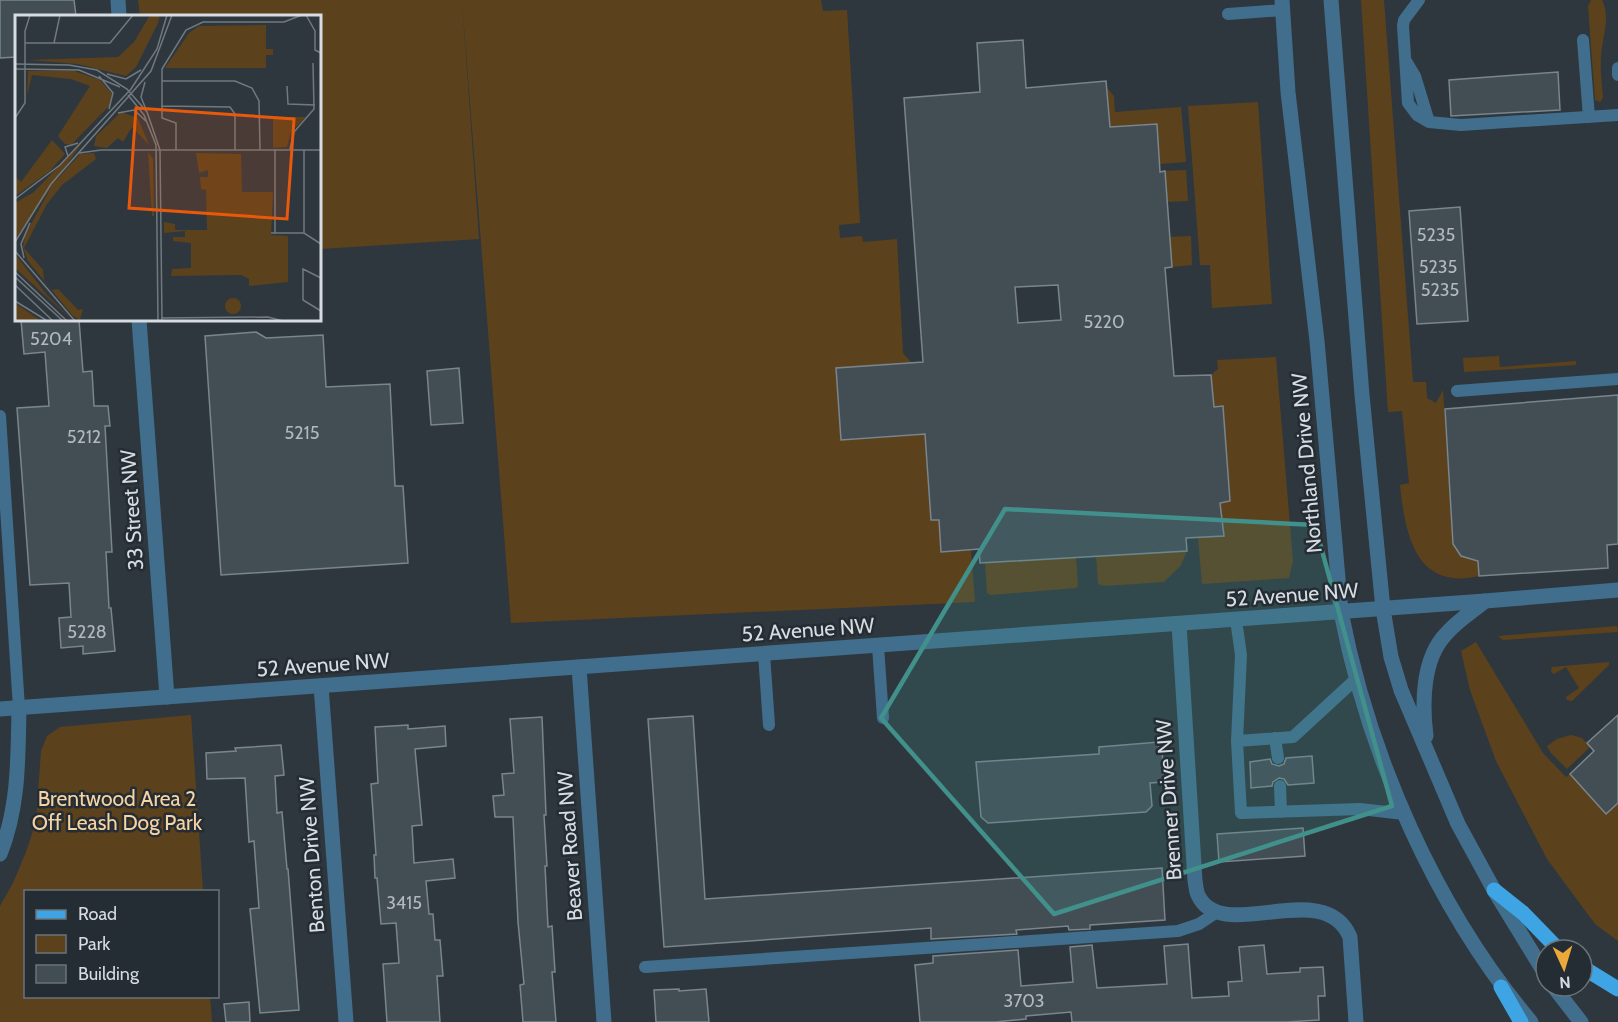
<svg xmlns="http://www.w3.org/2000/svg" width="1618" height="1022" viewBox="0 0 1618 1022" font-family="Cabin,sans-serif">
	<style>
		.green { fill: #5c421c }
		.building { fill: #434d54; stroke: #7a858d; stroke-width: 1.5; fill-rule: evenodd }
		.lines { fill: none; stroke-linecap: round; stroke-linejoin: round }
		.service { stroke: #416e8d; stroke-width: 12 }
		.minor { stroke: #416e8d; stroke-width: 15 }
		.tertiary { stroke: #416e8d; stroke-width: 15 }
		.primary { stroke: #3ea4e4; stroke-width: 15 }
		.marked { fill: #41908b; fill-opacity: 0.2; stroke: #41908b; stroke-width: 4.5; stroke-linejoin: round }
		.labels { text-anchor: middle; stroke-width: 5; stroke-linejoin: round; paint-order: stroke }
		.number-label { font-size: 18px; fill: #b1b8be }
		.street-label { font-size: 21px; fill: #d6dce1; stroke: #242d34 }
		.park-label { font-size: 21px; fill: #f7d2a2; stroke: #242d34 }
		.inset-road { fill: none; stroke: #71797f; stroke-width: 1.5 }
		.view { fill: #e8590c; fill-opacity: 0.15; stroke: #e8590c; stroke-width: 3 }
		.inset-edge { fill: none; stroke: #d6dce1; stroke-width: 3 }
	</style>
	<rect width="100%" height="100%" fill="#2e373e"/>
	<path class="green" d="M138 0H821L823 11 847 10 860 223 839 225 840 238 862 236 863 242 897 239 903 353 911 362 836 368 841 440 914 435 912 401 924 423 931 520H939L941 552 971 550 975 602 511 623 462 1 479 239 320 249V16H140Z
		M1361 0H1384L1413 382H1426L1427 398 1436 403 1443 390 1453 544 1461 556 1478 560 1479 576C1415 591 1405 533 1400 485L1409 483 1402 411 1388 412Z
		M1591 0H1602C1611 17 1602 38 1601 56 1600 70 1602 84 1603 98L1600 102 1595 100 1588 6Z
		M1107 88 1114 96 1115 112 1181 107 1186 162 1160 164 1157 124 1110 127Z
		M1258 102 1272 304 1212 308 1210 265H1200L1188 106Z
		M1186 170 1188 201 1167 202 1165 171Z
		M1191 236 1192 265 1172 267 1169 237Z
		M1499 356 1500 367 1576 361V365L1464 372 1463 358Z
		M1276 357 1293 561 1289 578 1202 584 1198 537 1224 535 1220 503 1230 501 1223 406 1214 407 1211 375 1218 369 1217 360Z
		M1187 551 1181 565 1164 582 1105 586 1098 584 1096 555Z
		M1076 557 1078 586 1076 588 990 595 987 593 985 563Z
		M1617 626 1618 632 1503 640 1498 636Z
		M1476 642 1543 753 1566 777 1570 774 1606 814 1618 803V941L1595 924 1547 859 1496 761 1470 690 1461 651Z
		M1609 662V665L1572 701 1567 700 1566 697 1579 688 1566 667 1554 674 1551 672 1552 667Z
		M191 715 203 891 26 892V996L210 997 212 1022H0V906L13 883 26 852 36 822 41 751 47 736 60 727Z
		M1571 735 1582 738 1590 747 1567 769 1550 752 1547 746 1557 739Z"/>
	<path class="building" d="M0 0H74L76 16H16V57L0 58Z
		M1023 40 1026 88 1106 81 1110 127 1157 124 1160 172 1165 171 1172 267 1165 268 1174 376 1211 375 1214 407 1223 406 1230 501 1220 503 1224 536 1186 538 1187 551 980 563 979 549 941 552 939 520H931L925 434 841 440 836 368 923 362 904 98 980 92 977 43ZM1058 285 1061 320 1018 323 1015 287Z
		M1558 72 1560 110 1451 116 1449 80Z
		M1460 207 1468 321 1417 324 1409 211Z
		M21 320H79L83 372 92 371 94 406H108L110 426H105L112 552H106L109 608H111L115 651 83 654V646L61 648 59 618 71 617 69 583 30 585 17 408 49 406 45 352 24 354Z
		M256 332 266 338 323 335 326 387 390 384 395 486H403L408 563 221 575 205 336Z
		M459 368 463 423 431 425 427 371Z
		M1618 395V544L1607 545 1608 568 1479 576 1478 561 1461 556 1453 544 1445 409Z
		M1618 715V803L1606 814 1570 774 1594 751 1587 743Z
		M693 716 705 899 1162 868 1165 920 1090 925V929L1069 930 1068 926 1016 930 1017 934 931 939V928L664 947 648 719Z
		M542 717 546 815H544L547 866H545L548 927 552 926 555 972H552L556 1022H523L520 985 524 984 518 922 513 817H495L493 796 504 795 502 774 514 773 510 719Z
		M408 725V729L445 726 446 746 415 749 422 825 412 826 414 863 453 859 455 878 426 881 429 914H433L435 940H440L443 976H437L440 1022H387L383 964 399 963 396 923 381 924 377 878H375L374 855H376L371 784 378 783 375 727Z
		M1159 742V749H1162L1164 782 1150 783 1152 806 1146 812 988 823 981 817 976 762 1099 754V747Z
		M281 745 284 775 275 776 277 813 282 812 287 869H288L299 1010 260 1013 250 909 259 908 254 841 249 842 245 778 207 779 206 753 236 751 235 748Z
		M1312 756 1314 783 1288 785 1284 779 1279 778 1273 782 1272 786 1251 788 1250 762 1270 759 1272 764 1279 766 1284 764 1286 758Z
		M1303 828 1305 856 1219 862 1217 834Z
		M1188 944 1192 998 1229 996 1228 982 1242 981 1239 947 1264 945 1267 974 1300 972V968L1323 967 1325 996H1318L1319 1020 1287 1022H1072L1071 1012 1026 1016V1019L995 1022H920L915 965 933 963V956L1018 950 1021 986 1073 982 1070 947 1092 945 1097 988 1167 984 1164 946Z
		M679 989V991L706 989 709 1022H656L654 990Z
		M249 1002 250 1022H226L224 1004Z"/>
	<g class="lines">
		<path class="service" d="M1419 0 1404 20 1403 26 1408 103 1417 115 1429 122
			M1228 14 1283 10
			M1583 40 1589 117
			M1406 61 1415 76 1429 122 1461 125 1618 115
			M1618 68V75
			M1457 391 1618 379
			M0 416 19 708
			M1236 620 1241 655 1237 741 1241 813 1360 809 1404 814
			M878 646 883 718
			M764 654 769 725
			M1275 738 1278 758
			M1237 741 1293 737 1356 679
			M1280 786 1281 812
			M645 967 1178 931 1199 924 1217 912"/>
		<path class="minor" d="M118 0 119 16
			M139 320 167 697
			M1485 601 1618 590
			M1179 624 1195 881C1196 885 1196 891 1198 895 1221 946 1324 875 1350 937L1356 1022
			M579 667 604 1022
			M321 686 346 1022
			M0 854C19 807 18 758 19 708"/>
		<path class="tertiary" d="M1282 0 1288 92 1317 341 1341 612C1369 757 1436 909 1531 1022
			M1331 0 1362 395 1383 609 1391 657 1401 690 1458 824 1494 890 1546 975
			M0 709 1485 601
			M1426 736C1422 704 1422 659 1446 634 1457 621 1472 612 1485 601
			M1553 986 1581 1022"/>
		<path class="primary" d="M1494 890 1523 913 1559 950
			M1582 967 1618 989
			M1501 987 1521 1022"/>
	</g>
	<path class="marked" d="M1005 509 1315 525 1392 806 1054 914 881 718Z"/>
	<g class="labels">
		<g class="number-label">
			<text x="1436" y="241">5235</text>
			<text x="1438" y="273">5235</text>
			<text x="1440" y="296">5235</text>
			<text x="1104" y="328">5220</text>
			<text x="51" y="345">5204</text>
			<text x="302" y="439">5215</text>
			<text x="84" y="443">5212</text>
			<text x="87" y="638">5228</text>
			<text x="404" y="909">3415</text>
			<text x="1024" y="1007">3703</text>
		</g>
		<g class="street-label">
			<text transform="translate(1307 463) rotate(-95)" y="7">Northland Drive NW</text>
			<text transform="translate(132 510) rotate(-94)" y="7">33 Street NW</text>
			<text transform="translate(1292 595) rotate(-4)" y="7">52 Avenue NW</text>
			<text transform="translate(808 630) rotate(-4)" y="7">52 Avenue NW</text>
			<text transform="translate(323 665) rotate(-4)" y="7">52 Avenue NW</text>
			<text transform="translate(1169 800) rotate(-94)" y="7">Brenner Drive NW</text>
			<text transform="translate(570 846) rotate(-94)" y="7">Beaver Road NW</text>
			<text transform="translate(312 855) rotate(-94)" y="7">Benton Drive NW</text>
		</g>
		<g class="park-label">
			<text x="117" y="806">Brentwood Area 2<tspan x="117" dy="24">Off Leash Dog Park</tspan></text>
		</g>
	</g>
	<g transform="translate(15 15)">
		<rect width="306" height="306" fill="#2e373e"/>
		<path d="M135 0H145L143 8 121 52 111 61 63 49 13 45 103 42 119 27ZM251 10V34H258V40H251V53H150L174 18 184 11ZM13 56H59L85 65 97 79 94 91 56 130 50 129 43 121 75 71 56 64 17 60 12 80ZM106 97 123 103 134 130 117 112 108 127 103 123 92 133 79 131 81 121ZM258 102H291L276 117 272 132 258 133ZM37 125 50 139 35 156 0 181V161L6 167ZM69 125 0 224V188L19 177ZM133 137 138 144 139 201H137ZM79 138 81 144 47 170 32 189 9 233 28 255 29 265 37 275 43 274 63 295 68 294 65 305 58 301 13 246 8 232 10 220 38 169 65 139ZM181 138 226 139 227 177H258L256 220 273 221V267L234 271V264L226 260 156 261 157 254 176 253V228L158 226V222H170V216L149 218V207L160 209V215H192L191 175 186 174 185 162H193V155L184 158ZM0 239 32 280 58 306 0 253ZM210 291a8 8 0 1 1 16 0a8 8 0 1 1-16 0ZM0 288 26 306H0Z" fill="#5c421c"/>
		<path class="inset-road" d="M92 0H118M291 0 300 16V35L306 38M10 28H95L118 0M39 28 45 0M0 49 54 50 82 55 112 74 132 97 145 135 147 306M0 54 64 55 105 72M92 59 111 64 126 55M84 61 98 78 94 94M147 66H220L237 73 244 86 245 135M130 67 126 82 132 97M272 71 273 89 300 90M113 80 129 100 141 130 143 306M147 91 215 92 220 99V135M103 98 119 95 132 107M0 103 10 88V16L15 0M275 134 279 117 299 94 298 48M86 135H306M161 135V108L147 103V54L171 15 188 7H269L287 0M289 135V218M64 138 86 135M53 141 50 132 63 128M0 184 45 150 116 74 142 34 152 0M256 218H289L306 229M260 218V134M0 227 36 169 136 56 157 0M0 236 60 306M9 243 6 229 15 208M0 257 52 306M0 262 48 306M306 263 288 254V285L306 296M0 270 38 306M0 286 31 305M146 303 253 302 268 306"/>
		<path class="view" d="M121 93 279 104 272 204 114 193Z"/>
		<rect width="306" height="306" class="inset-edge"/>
	</g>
	<rect x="24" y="890" width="195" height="108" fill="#242d34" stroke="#6b7379" stroke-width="1.5"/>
	<rect x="36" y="910" width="30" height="9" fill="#3ea4e4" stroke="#6b7379" stroke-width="1.5"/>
	<text x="78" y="920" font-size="18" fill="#d6dce1">Road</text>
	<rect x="36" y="935" width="30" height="18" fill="#5c421c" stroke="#6b7379" stroke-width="1.5"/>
	<text x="78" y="950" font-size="18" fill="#d6dce1">Park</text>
	<rect x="36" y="965" width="30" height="18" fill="#434d54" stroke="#6b7379" stroke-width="1.5"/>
	<text x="78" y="980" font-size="18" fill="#d6dce1">Building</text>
	<g transform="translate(1564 968) rotate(176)"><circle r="28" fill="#242d34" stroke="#6b7379" stroke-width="1.5"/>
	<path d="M0-4.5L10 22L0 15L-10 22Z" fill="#eda83c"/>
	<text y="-9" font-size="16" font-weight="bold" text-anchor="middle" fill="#d6dce1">N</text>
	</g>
</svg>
